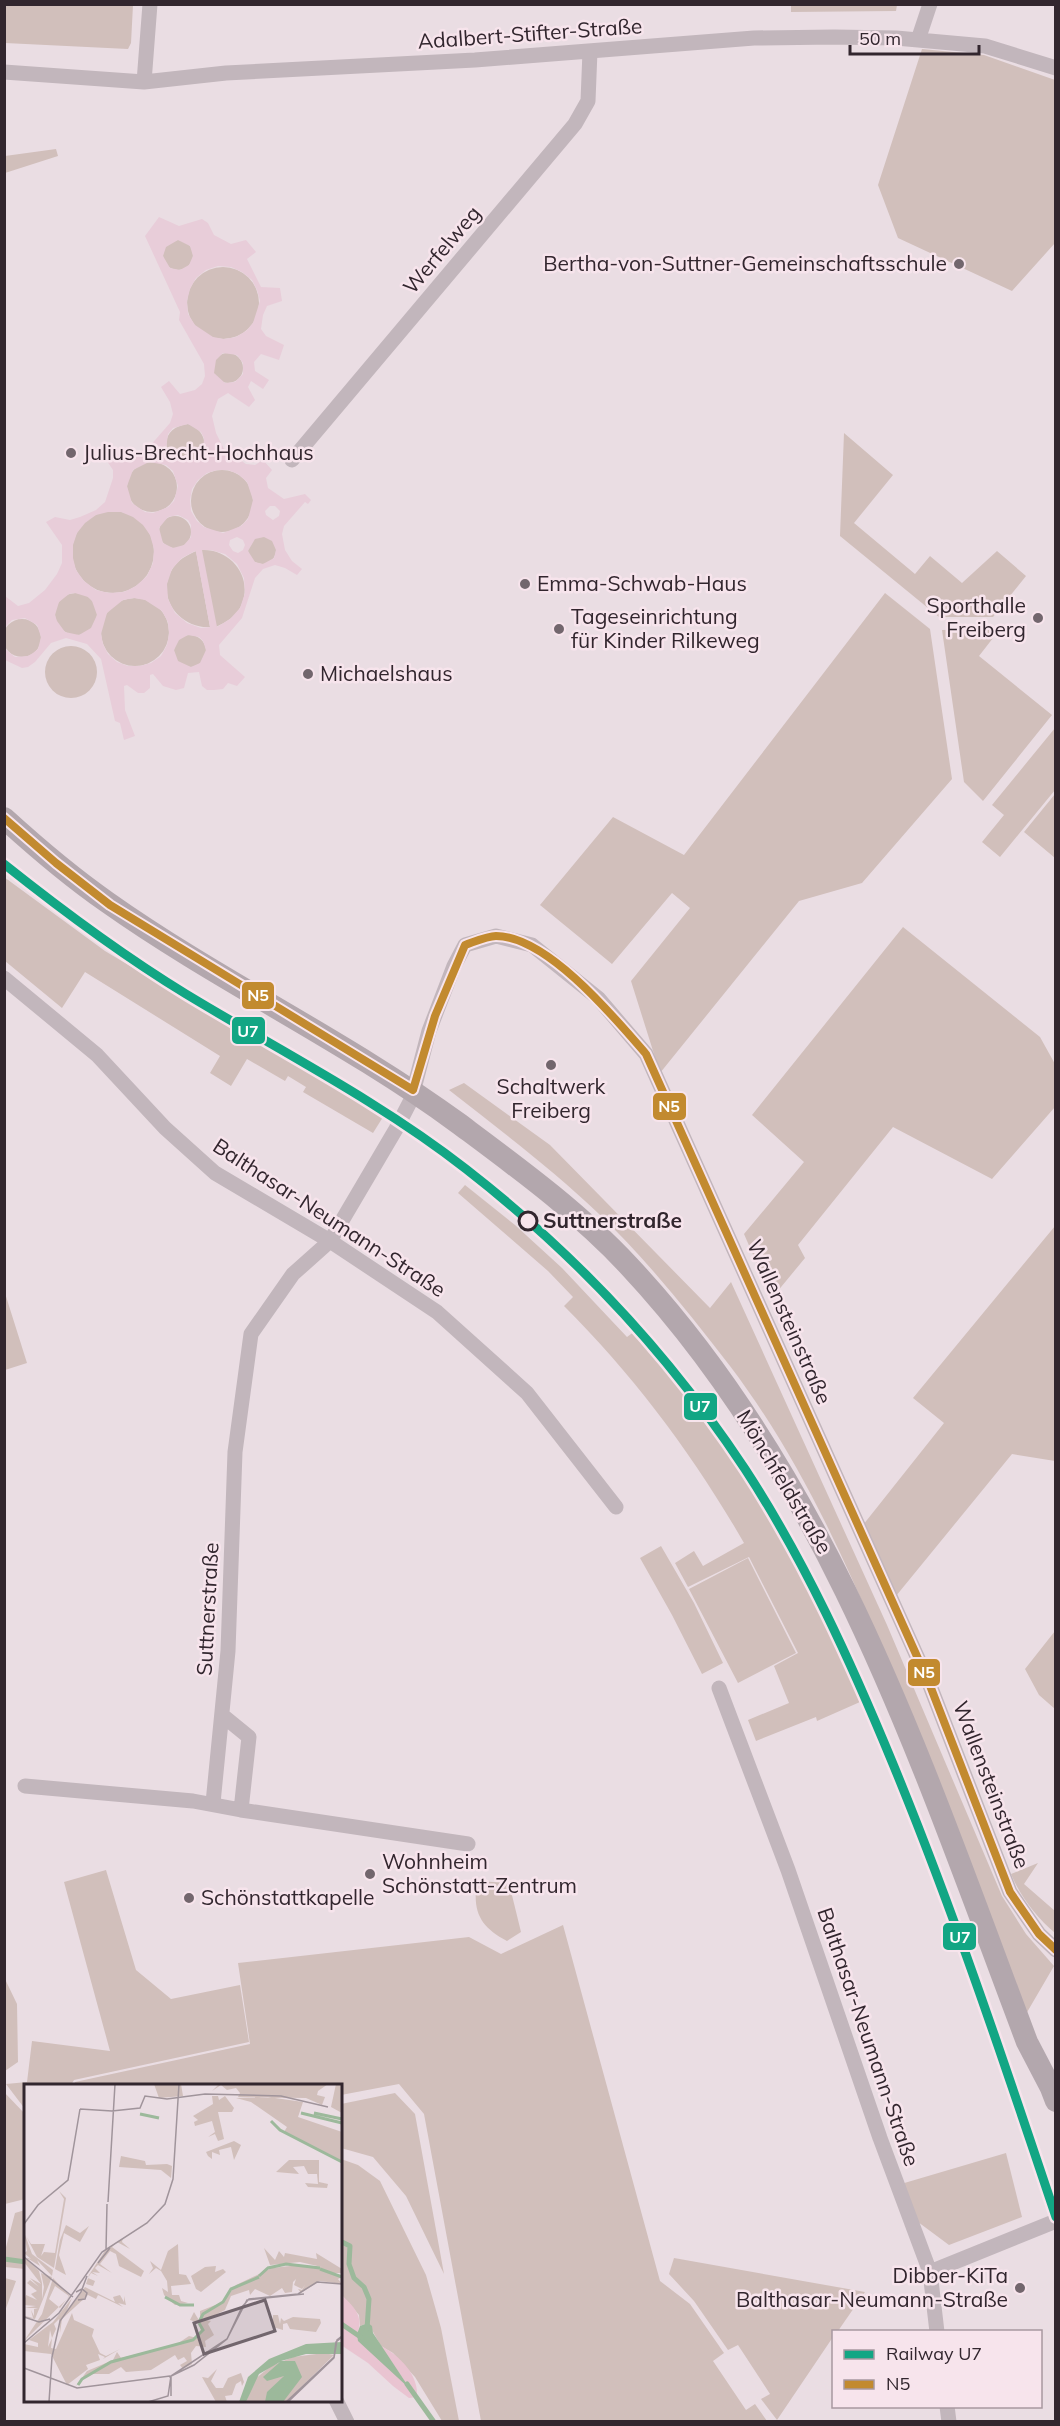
<svg xmlns="http://www.w3.org/2000/svg" width="1060" height="2426" viewBox="0 0 1060 2426" font-family="Mulish,sans-serif">
	<style>
		.green { fill: #d1bfbb }
		.sand { fill: #e9c4d1 }
		.plaza { fill: #e8cdd9; fill-rule: evenodd }
		.water { fill: #9cb99b }
		.lines { fill: none; stroke-linecap: round; stroke-linejoin: round }
		.stream { stroke: #9cb99b; stroke-width: 5 }
		.minor { stroke: #c2b6bc; stroke-width: 15 }
		.secondary { stroke: #b3a7ad; stroke-width: 22 }
		.bus-1-casing { stroke: #f7e4ec; stroke-width: 12 }
		.bus-1 { stroke: #c28a2f; stroke-width: 8 }
		.rail-1-casing { stroke: #f7e4ec; stroke-width: 14 }
		.rail-1 { stroke: #12a684; stroke-width: 9 }
		.poi-dot { fill: #72666d; stroke: #f7e4ec; stroke-width: 2 }
		.stop-dot { fill: #f7e4ec; stroke: #32262e; stroke-width: 3 }
		.labels { text-anchor: middle; stroke-width: 5; stroke-linejoin: round; paint-order: stroke }
		.street-label { font-size: 21px; fill: #32262e; stroke: #f7e4ec }
		.poi-label { font-size: 21px; fill: #32262e; stroke: #f7e4ec; text-anchor: start }
		.stop-label { font-size: 21px; font-weight: bold; fill: #32262e; stroke: #f7e4ec; text-anchor: start }
		.inset-river { fill: none; stroke: #9cb99b; stroke-width: 3 }
		.inset-road { fill: none; stroke: #a0949b; stroke-width: 1.5 }
		.view { fill: #72666d; fill-opacity: 0.15; stroke: #72666d; stroke-width: 3 }
		.inset-edge { fill: none; stroke: #32262e; stroke-width: 3 }
		.line-badge { stroke: #f7e4ec; stroke-width: 2 }
		.badge-label { font-size: 16px; text-anchor: middle; font-weight: bold; fill: #fff }
	</style>
	<rect width="100%" height="100%" fill="#eadde3"/>
	<path class="green" d="M4 5H133L131 43 128 49 5 43Z
		M791 5V4L897 5 896 11 791 12Z
		M922 49 984 55 1055 80V243L1012 291 898 238 878 185Z
		M56 149 58 156 5 173V156Z
		M163 255a15 15 0 1 1 30 0a15 15 0 1 1-30 0Z
		M187 303a36 36 0 1 1 72 0a36 36 0 1 1-72 0Z
		M213 368a15 15 0 1 1 30 0a15 15 0 1 1-30 0Z
		M188 424C205 430 210 446 197 460L170 456C161 439 170 426 188 424Z
		M844 433 893 475 854 523 915 574 930 556 962 583 997 551 1026 576 993 617H939L840 536Z
		M127 487a25 25 0 1 1 50 0a25 25 0 1 1-50 0Z
		M191 501a31 31 0 1 1 62 0a31 31 0 1 1-62 0Z
		M72 552a41 41 0 1 1 82 0a41 41 0 1 1-82 0Z
		M159 532a16 16 0 1 1 32 0a16 16 0 1 1-32 0Z
		M248 550a14 14 0 1 1 28 0a14 14 0 1 1-28 0Z
		M201 550C231 548 254 578 241 606 236 617 226 622 216 627Z
		M196 551 210 627C180 629 154 596 173 568 179 559 186 556 196 551Z
		M885 593 930 629 952 779 862 883 799 901 660 1073 631 981 690 908 672 893 612 964 540 905 613 817 684 855Z
		M55 614a21 21 0 1 1 42 0a21 21 0 1 1-42 0Z
		M101 632a34 34 0 1 1 68 0a34 34 0 1 1-68 0Z
		M3 638a19 19 0 1 1 38 0a19 19 0 1 1-38 0Z
		M1000 629 979 656 1052 715 983 801 964 782 942 630Z
		M174 651a16 16 0 1 1 32 0a16 16 0 1 1-32 0Z
		M45 672a26 26 0 1 1 52 0a26 26 0 1 1-52 0Z
		M1055 728V790L1000 857 982 842 1004 815 992 805Z
		M1055 794V858L1024 832Z
		M4 877 105 951 383 1117 373 1133 303 1092 306 1087 288 1076 285 1081 247 1059 231 1086 210 1073 220 1056 85 972 62 1008 5 961Z
		M903 927 1040 1037 1055 1064V1107L992 1179 893 1127 798 1245 805 1258 772 1298 744 1234 804 1162 752 1115Z
		M464 1083 550 1145 710 1308 731 1282 887 1625 1002 1896 1026 1934 1054 1966 1026 2014C991 1924 955 1834 920 1744 869 1613 815 1478 730 1366 690 1314 647 1260 599 1214 552 1169 500 1130 449 1090Z
		M465 1185 515 1225 562 1268 627 1337 635 1331C711 1417 774 1515 824 1618 837 1645 848 1674 860 1702L817 1721 816 1717 756 1741 748 1720 789 1703 774 1666 798 1653 749 1557 688 1587 675 1563 694 1551 703 1566 744 1543C694 1456 635 1377 564 1306L573 1297 548 1271 458 1193Z
		M1055 1226V1461L1012 1454 896 1596 863 1525 944 1423 913 1398Z
		M4 1290 27 1363 5 1370H4Z
		M661 1546 694 1603 723 1663 702 1674 672 1615 640 1558Z
		M748 1558 796 1653 738 1683 689 1589Z
		M1055 1631V1709L1039 1695 1025 1669Z
		M1038 1863 1024 1884 1055 1911V1933C1037 1918 1020 1896 1011 1874Z
		M106 1870 136 1970 171 1999 240 1985 249 2042 74 2080 71 2085 26 2086 25 2109 6 2084 27 2082 32 2041 110 2051 64 1882Z
		M477 1881 509 1883 521 1932 507 1941C481 1927 472 1913 477 1881Z
		M563 1925 660 2281 690 2304 724 2353 713 2361 746 2410 755 2404 767 2421H481L424 2114 399 2084 341 2095 340 2086 74 2085 75 2082 250 2044 238 1963 469 1937 501 1954Z
		M4 1977 17 2004 18 2062 5 2071Z
		M4 2092 26 2115 25 2199 5 2204Z
		M395 2093 415 2114 444 2274 406 2196 373 2157 341 2148V2104Z
		M1006 2153 1022 2217 949 2245 914 2219 901 2184Z
		M341 2159 358 2165 380 2181 426 2275 441 2328 459 2421H442L415 2377 393 2353 381 2346 368 2323 360 2326 359 2315 341 2294Z
		M25 2210V2269L5 2267V2251L15 2213Z
		M674 2258 865 2292 838 2331 834 2332 833 2337 777 2420 761 2399 770 2394 738 2345 728 2350 694 2301 669 2274Z
		M5 2278 16 2281 5 2311 4 2278Z"/>
	<path class="sand" d="M340 2294C353 2305 365 2317 357 2334L408 2386 381 2346C400 2356 419 2375 417 2397L409 2398 393 2386 368 2363 341 2345Z"/>
	<path class="plaza" d="M159 217 179 226 202 219 208 223 214 235 231 244 246 240 256 252 247 259 261 287 280 288 282 301 267 306 263 315 261 329 266 336 284 345 279 360 261 354 254 362 255 371 269 380 263 389 251 381 248 387 255 400 249 407 228 393 218 399 212 416 216 433 224 449 246 464 255 465 263 460 272 470 266 478 268 488 284 499 305 494 311 500 308 504 305 502 284 526 282 534 285 550 292 561 302 569 297 575 285 568 275 565 263 569 255 578 242 618 219 645 220 655 245 677 237 686 228 683 223 689 214 690H207L202 686 199 672 188 673 184 688 176 690 163 686 153 674 150 675V688L144 693H138L127 685 124 686 125 710 135 736 124 740 120 723 115 721 101 659 87 644 66 638 51 643 35 662 28 667 22 668 5 660V649L15 657 28 656 33 653 38 649 41 637 37 625 25 618 12 620 5 627V596L18 606 29 603 45 590 57 574 62 563V545L46 522 55 517 70 520 80 517 96 510 105 502 113 478V470L103 455 112 450 125 458 149 447 170 423 173 414 170 402 161 387 169 381 180 394 195 390 202 384 205 376 204 364 179 320 180 312 145 236ZM178 240 190 246 193 256 189 265 180 270 170 268 163 256 166 247ZM218 266 231 267 242 272 252 280 257 290 260 301 253 323 246 331 236 337 224 339 213 337 195 325 188 314 187 301 190 289 196 278 206 270ZM223 353 237 355 243 363V374L235 382 225 383 214 373 216 360ZM188 424 201 432 204 438 203 454 197 460 170 456 166 449 168 434 173 428ZM149 462 166 465 173 471 178 486 174 501 168 507 153 513 145 512 132 503 127 486 133 470ZM217 470H228L238 474 247 482 253 500 248 519 241 526 223 533 204 527 197 521 191 511 190 500 192 489 198 480 207 473ZM270 506H275L280 511 279 516 273 520 266 515 265 511ZM108 512H121L133 517 143 525 150 535 154 549 153 563 147 576 136 586 124 592 109 593 96 590 84 581 76 570 73 558V545L77 533 85 523 96 515ZM178 515 188 520 191 525V537L184 545 173 548 163 543 159 528 168 517ZM237 537 243 540 245 545 243 550 238 553 233 551 229 545 230 540ZM264 537 272 541 276 550 274 558 263 564 255 562 248 551 255 539ZM202 550H211L225 554 237 564 244 578 245 593 240 608 230 619 217 627ZM195 551 196 552 210 627 201 628 187 623 175 613 168 599 167 584 172 569 182 558ZM75 593 88 597 92 601 97 615 91 628 79 635 65 632 57 621 55 615 59 602 69 594ZM134 598 145 600 162 611 168 622 169 634 167 645 161 656 151 663 140 666H128L117 662 108 654 103 644 101 634 107 613 123 600ZM188 635 199 637 203 641 206 650 200 663 191 667 178 661 174 650 179 640Z"/>
	<path class="water" d="M368 2323 372 2326 373 2333 410 2389 358 2341 357 2334 360 2326Z"/>
	<g class="lines">
		<path class="stream" d="M340 2241 350 2246 349 2264 354 2278 364 2287 369 2299 367 2329
			M4 2259 26 2262
			M340 2323 362 2338
			M407 2384 434 2422"/>
		<path class="minor" d="M918 40 930 4
			M4 72 144 82 226 73 475 60 754 38 834 37 896 38 985 46 1056 68
			M144 82 150 4
			M292 460 575 124 588 101 590 51
			M4 978 97 1055 165 1128 215 1173 330 1241 437 1312 527 1393 616 1507
			M719 1688 788 1870 880 2138 930 2272 1056 2221
			M25 1786 193 1801 241 1810 249 1737 222 1715
			M213 1803 228 1651 235 1452 251 1334 293 1274 330 1241 396 1129 411 1100 429 1031 454 966 465 945 496 936 532 945 598 998 646 1054 929 1683 1010 1892 1039 1934 1056 1950
			M241 1810 468 1844
			M930 2272 937 2332
			M336 2400 347 2422
			M947 2406 949 2422"/>
		<path class="secondary" d="M4 818C37 848 71 877 107 902 220 982 346 1041 458 1123 517 1167 579 1212 629 1266 832 1483 924 1770 1027 2042L1051 2088 1056 2101"/>
		<defs>
			<path id="bus-1" d="M4 818 56 863 110 905 413 1090 435 1016 465 945C474 942 487 936 496 936 547 936 615 1018 646 1054L929 1683 1010 1892 1039 1934 1056 1950"/>
		</defs>
		<use href="#bus-1" class="bus-1-casing"/>
		<use href="#bus-1" class="bus-1"/>
		<defs>
			<path id="rail-1" d="M4 864C63 911 122 955 186 994 280 1051 379 1101 466 1169 574 1253 669 1354 745 1469 805 1561 851 1662 893 1764 954 1912 1005 2065 1056 2217"/>
		</defs>
		<use href="#rail-1" class="rail-1-casing"/>
		<use href="#rail-1" class="rail-1"/>
	</g>
	<g class="poi-dot">
		<circle cx="959" cy="264" r="6"/>
		<circle cx="71" cy="453" r="6"/>
		<circle cx="525" cy="584" r="6"/>
		<circle cx="1038" cy="618" r="6"/>
		<circle cx="559" cy="629" r="6"/>
		<circle cx="308" cy="674" r="6"/>
		<circle cx="551" cy="1065" r="6"/>
		<circle cx="370" cy="1874" r="6"/>
		<circle cx="189" cy="1898" r="6"/>
		<circle cx="1020" cy="2288" r="6"/>
	</g>
	<circle class="stop-dot" cx="528" cy="1221" r="9"/>
	<g class="labels">
		<g class="street-label">
			<text transform="translate(530 34) rotate(-4)" y="7">Adalbert-Stifter-Straße</text>
			<text transform="translate(442 250) rotate(-50)" y="7">Werfelweg</text>
			<text transform="translate(329 1218) rotate(33)" y="7">Balthasar-Neumann-Straße</text>
			<text transform="translate(789 1322) rotate(66)" y="7">Wallensteinstraße</text>
			<text transform="translate(784 1482) rotate(59)" y="7">Mönchfeldstraße</text>
			<text transform="translate(208 1609) rotate(-87)" y="7">Suttnerstraße</text>
			<text transform="translate(991 1785) rotate(69)" y="7">Wallensteinstraße</text>
			<text transform="translate(868 2037) rotate(71)" y="7">Balthasar-Neumann-Straße</text>
		</g>
		<g class="poi-label">
			<text x="947" y="271" text-anchor="end">Bertha-von-Suttner-Gemeinschaftsschule</text>
			<text x="83" y="460">Julius-Brecht-Hochhaus</text>
			<text x="537" y="591">Emma-Schwab-Haus</text>
			<text x="1026" y="613" text-anchor="end">Sporthalle<tspan x="1026" dy="24">Freiberg</tspan></text>
			<text x="571" y="624">Tageseinrichtung<tspan x="571" dy="24">für Kinder Rilkeweg</tspan></text>
			<text x="320" y="681">Michaelshaus</text>
			<text x="551" y="1094" text-anchor="middle">Schaltwerk<tspan x="551" dy="24">Freiberg</tspan></text>
			<text x="382" y="1869">Wohnheim<tspan x="382" dy="24">Schönstatt-Zentrum</tspan></text>
			<text x="201" y="1905">Schönstattkapelle</text>
			<text x="1008" y="2283" text-anchor="end">Dibber-KiTa<tspan x="1008" dy="24">Balthasar-Neumann-Straße</tspan></text>
		</g>
		<g class="stop-label">
			<text x="543" y="1228">Suttnerstraße</text>
		</g>
	</g>
	<g transform="translate(24 2084)">
		<rect width="318" height="318" fill="#eadde3"/>
		<path d="M130 0H157L159 12 135 14ZM195 0H304L294 7 293 11 301 13 298 21 282 14 214 13 216 9 212 4 203 6 197 1 188 7ZM312 0H318V29L307 23ZM188 12H194L195 16 201 12 210 24 208 28H194L200 55 194 57 191 50 184 53 191 48 188 37 171 42 170 38 174 36 169 32 189 20ZM244 13 279 18 274 33 318 48V78L260 48 263 43 227 18 212 14ZM210 57 217 61 210 76 207 63 195 66 196 71 188 68V75L184 72 182 68ZM97 72 121 77 122 81 143 80 148 82 147 94 137 86 95 83ZM265 76H295V98L304 100 303 104 284 103 281 99 294 100 293 90H284L280 82 269 83 275 90 252 88ZM35 107 42 114 30 184 13 173 2 152 7 160H21L17 172 20 168 31 169 40 115ZM42 141 56 149 65 142 56 158 40 149 35 171 42 191 31 185 36 156ZM0 148 8 170 29 186 28 192 13 176 16 182 3 174 15 187 18 199V215L20 203 17 189 28 193 11 235 0 233 1 226V232L9 234 7 226 10 232V225L14 224H0L12 222 0 221V212V218L2 211 13 216 7 210 13 207 3 199 6 196 15 203 6 194 17 200 0 178V175L4 174 7 175 0 169 3 167ZM99 154 98 158 106 165 93 158 88 163 120 187 117 193 95 182 92 170 86 167 76 180 88 189 74 181 71 184 76 189 68 188 74 192 67 189 64 194 71 197 69 202 62 200 65 191 82 165ZM154 160 155 190 162 191 167 200 147 202 148 211H155L157 217 164 219 151 221 140 211 138 204 144 208 143 197 137 187 132 184 125 190 129 184 126 177 137 186 144 167ZM240 164 251 176 255 167 260 173 261 169 293 175 292 169 318 185V189H309L318 193 314 195 318 200 296 197 277 209 274 205 278 206 281 201 278 205 270 201 272 195 269 198 268 208 261 209 258 204 246 212 231 205 226 211 225 206 207 212 201 226 181 236 187 237 184 240 190 251 181 257 182 263 172 262 167 269 168 280 159 285 156 281 163 277 160 273 154 276 151 271 127 286 102 288 97 283 85 290H65L52 302 63 287 89 276 93 268 97 274 153 260 165 252 173 254 177 247 175 239 166 236 170 228 176 238V227L199 218 212 201 248 184 275 181 298 183 276 178 246 181ZM192 182 191 188 199 185 202 188 177 208 172 205 167 192 181 183ZM29 194 46 212 0 257 18 230ZM31 202 45 212 36 224 25 215ZM61 203 91 218 89 213 96 211 100 218V212L102 221 94 219 99 223 74 211 72 215 64 211 38 235 36 249 35 235 30 240 32 245 28 254 26 246 24 263 28 254 27 264 32 265 48 229 50 236 70 245 68 252 76 269 82 272 96 265 79 275 81 273 74 270 76 276 62 281 64 285 43 301 27 270 0 267V260L14 263V259L5 256 29 238 48 214 41 231ZM249 231H254L256 240 257 234 260 237 269 233 296 235 297 239 292 248 266 245 263 239 259 240V246L249 243ZM300 269 310 271 262 318H222L231 295 247 282 269 273ZM193 285 187 297 192 304H199L204 294 217 289 220 298 218 302 217 297 212 300 208 311 201 312 203 318H192L178 293 184 294Z" fill="#d1bfbb" fill-rule="evenodd"/>
		<path d="M318 258V270H282L257 277H271L278 293 259 318H241L243 308 260 292 243 297 239 293 256 278 235 290 222 318H215L224 293 245 275 282 260Z" fill="#9cb99b"/>
		<path class="inset-river" d="M277 29 318 39M290 29 318 35M116 30 135 34M247 37 256 46 318 78M296 185 318 193M235 192 244 184 262 180 296 184M141 213 156 221H170M175 238 179 230 199 218 207 205 235 193M54 301 58 295 87 278 169 256 179 246 175 239"/>
		<path class="inset-road" d="M56 25 88 27 116 24 121 12 143 15 181 10 257 12 304 23M84 118 91 0M0 140 14 121 44 96 56 25M82 166 83 120M0 173 49 213M74 179 86 164M52 208 58 205 63 209 61 215 54 216M0 233 15 238 26 235M0 259 35 229 78 168 123 139 141 120 149 95 155 0M0 284 53 304 146 292M145 293 170 281 203 255 218 223 225 215 274 210 293 198 318 200M147 312V293M25 318 28 273 36 237 57 208 63 192M124 318 144 312 147 292 203 255 223 216 280 210M262 318 310 273 312 258 318 253M264 318 310 274 313 256 318 252"/>
		<path class="view" d="M241 216 251 247 180 270 170 239Z"/>
		<rect width="318" height="318" class="inset-edge"/>
	</g>
	<g class="line-badge">
		<rect x="241" y="981" width="34" height="29" rx="6" fill="#c28a2f"/>
		<rect x="231" y="1016" width="35" height="29" rx="6" fill="#12a684"/>
		<rect x="652" y="1092" width="35" height="29" rx="6" fill="#c28a2f"/>
		<rect x="683" y="1392" width="35" height="29" rx="6" fill="#12a684"/>
		<rect x="907" y="1658" width="34" height="29" rx="6" fill="#c28a2f"/>
		<rect x="942" y="1922" width="35" height="29" rx="6" fill="#12a684"/>
	</g>
	<g class="badge-label">
		<text x="258" y="1001">N5</text>
		<text x="248" y="1037">U7</text>
		<text x="669" y="1112">N5</text>
		<text x="700" y="1412">U7</text>
		<text x="924" y="1678">N5</text>
		<text x="960" y="1943">U7</text>
	</g>
	<rect width="1060" height="2426" fill="none" stroke="#32262e" stroke-width="12"/>
	<rect x="832" y="2330" width="210" height="78" fill="#f7e4ec" stroke="#a898a0" stroke-width="1.5"/>
	<rect x="844" y="2350" width="30" height="9" fill="#12a684" stroke="#a898a0" stroke-width="1.5"/>
	<text x="886" y="2360" font-size="18" fill="#32262e">Railway U7</text>
	<rect x="844" y="2380" width="30" height="9" fill="#c28a2f" stroke="#a898a0" stroke-width="1.5"/>
	<text x="886" y="2390" font-size="18" fill="#32262e">N5</text>
	<path d="M850 45v9h129v-9" fill="none" stroke="#32262e" stroke-width="3"/>
	<text x="859" y="45" font-size="18" fill="#32262e" stroke="#f7e4ec" stroke-width="4.5" paint-order="stroke">50 m</text>
</svg>
